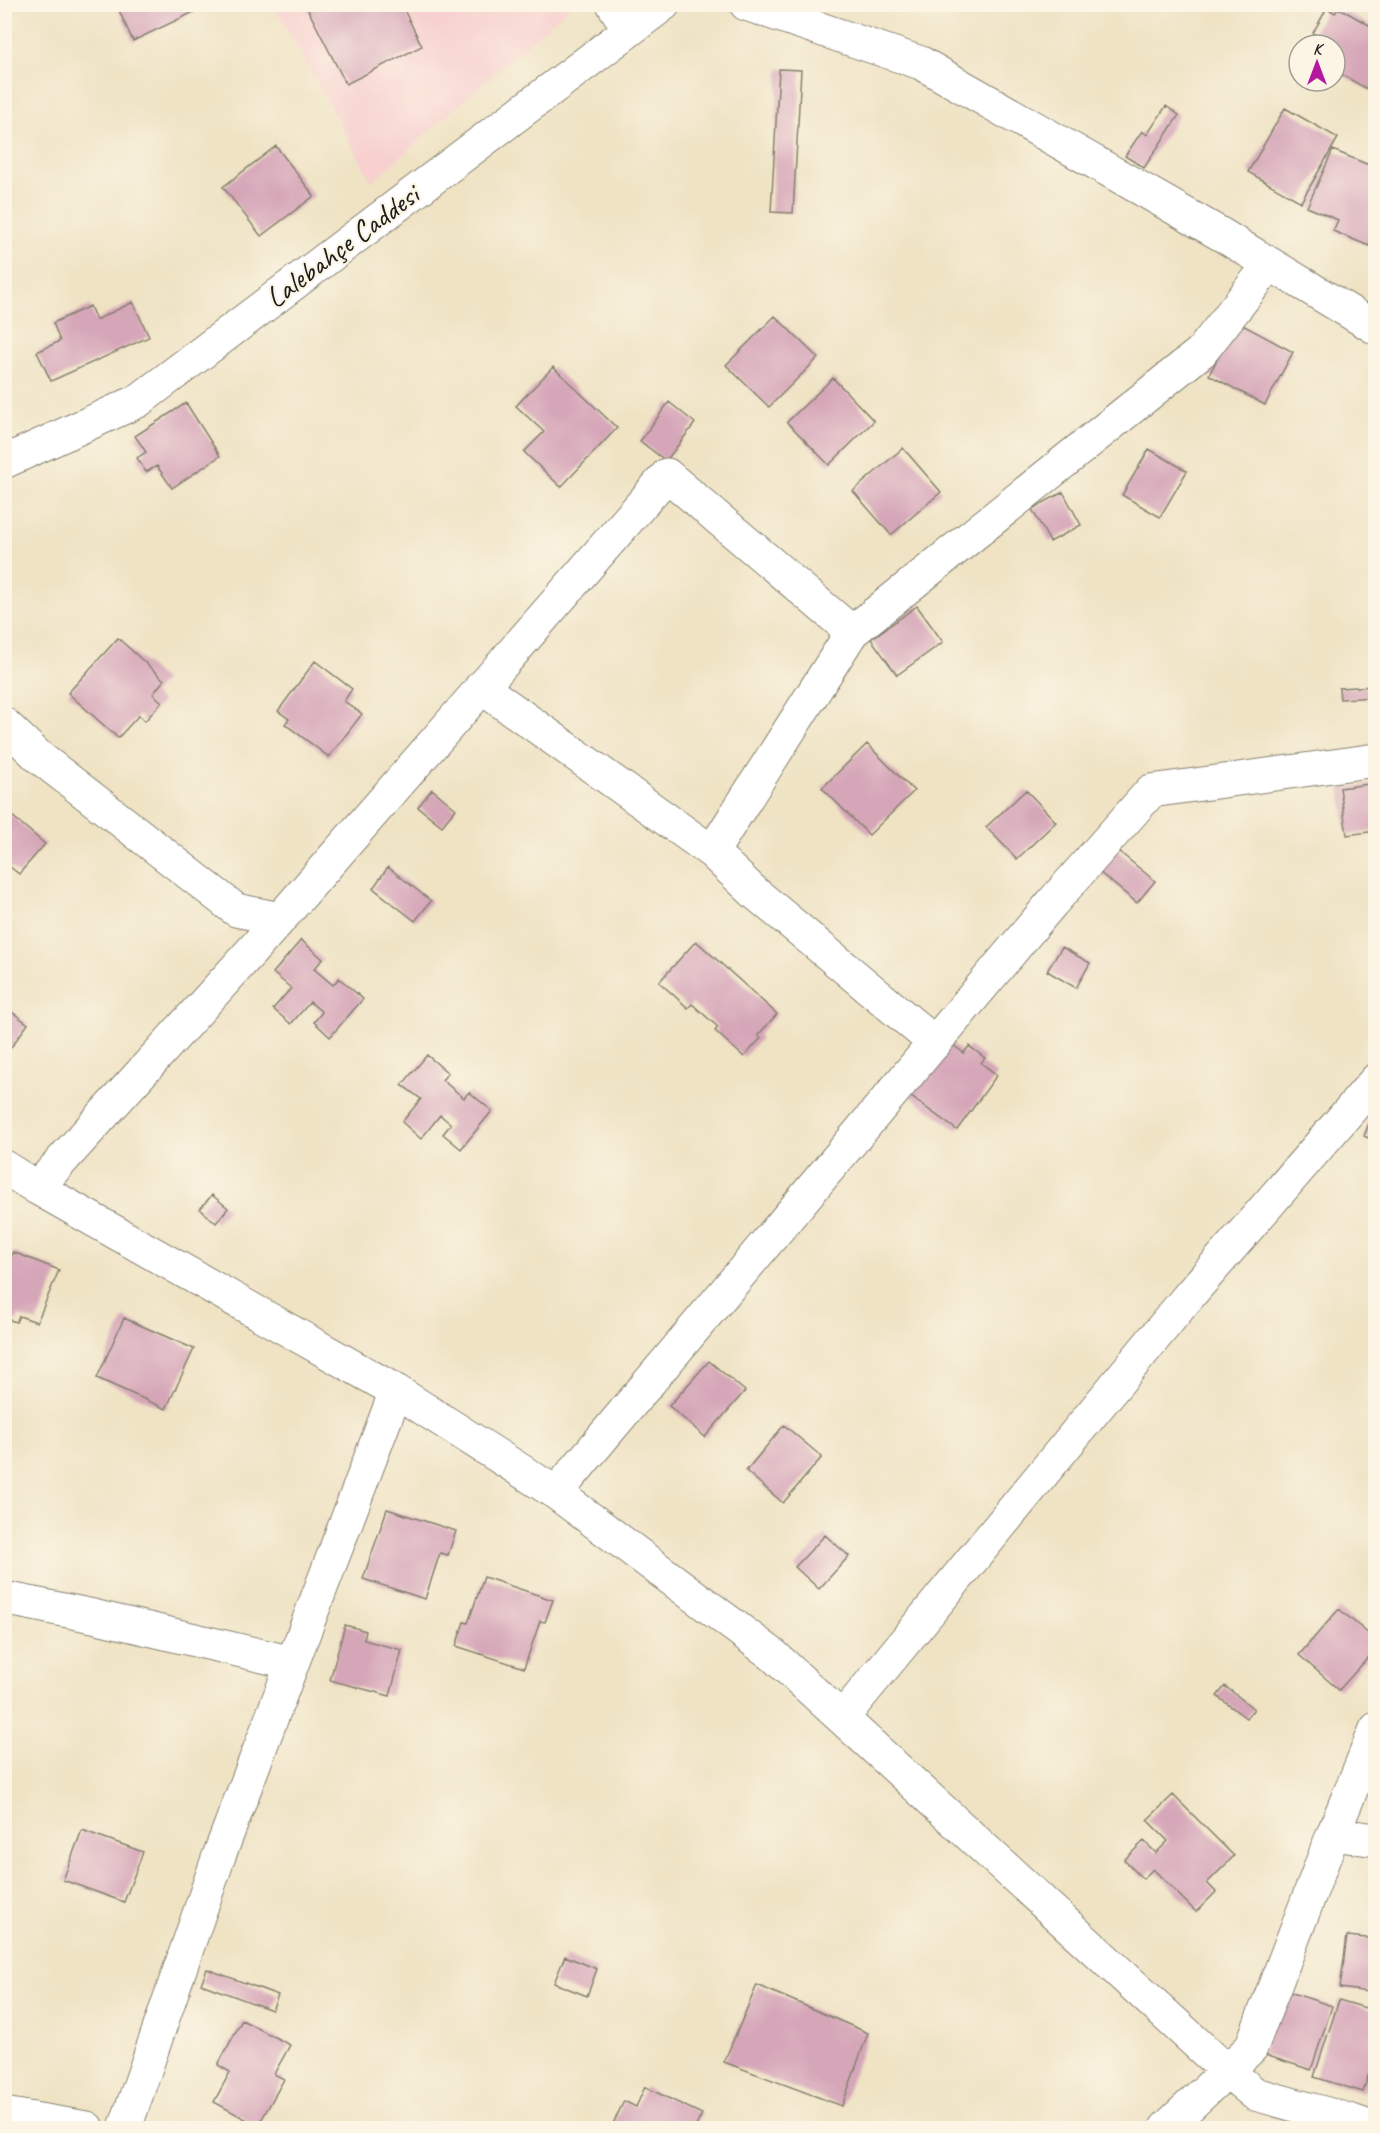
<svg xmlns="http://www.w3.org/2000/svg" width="1380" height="2133" viewBox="0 0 1380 2133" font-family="Caveat,sans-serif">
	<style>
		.built { fill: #f7d0cf }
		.building { fill: #d5a5b8 }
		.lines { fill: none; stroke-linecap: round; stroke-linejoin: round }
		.minor-casing { stroke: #868070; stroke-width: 35 }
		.tertiary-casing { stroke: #868070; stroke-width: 35 }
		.minor { stroke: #fff; stroke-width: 33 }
		.tertiary { stroke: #fff; stroke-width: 33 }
		.labels { text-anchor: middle; stroke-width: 4.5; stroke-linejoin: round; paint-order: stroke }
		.street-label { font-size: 30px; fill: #1c1c1c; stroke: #fcf5e5 }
	</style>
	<rect width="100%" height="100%" fill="#fcf5e5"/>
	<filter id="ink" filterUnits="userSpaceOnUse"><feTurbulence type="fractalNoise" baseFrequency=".0167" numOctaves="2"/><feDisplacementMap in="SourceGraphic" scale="12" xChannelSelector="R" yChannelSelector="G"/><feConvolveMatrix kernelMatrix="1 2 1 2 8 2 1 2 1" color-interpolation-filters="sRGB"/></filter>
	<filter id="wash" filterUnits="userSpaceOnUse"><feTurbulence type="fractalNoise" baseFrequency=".008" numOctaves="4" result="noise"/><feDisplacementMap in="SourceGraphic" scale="24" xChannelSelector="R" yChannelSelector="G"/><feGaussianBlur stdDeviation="1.35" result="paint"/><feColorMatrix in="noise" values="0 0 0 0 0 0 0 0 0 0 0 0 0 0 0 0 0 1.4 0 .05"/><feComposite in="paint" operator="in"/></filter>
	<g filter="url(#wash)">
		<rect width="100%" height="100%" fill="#efe3c4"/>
		<path class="built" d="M274 5H572L372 182Z"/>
		<g id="blocks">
			<path class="building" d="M116 4H193L196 11 133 41Z
				M305 4H401L422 46 346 84Z
				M1327 8 1335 13 1339 8 1376 29V94L1335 71V45H1311L1317 35 1313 33Z
				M779 69 801 70 793 213 771 212Z
				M1166 106 1179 115 1144 168 1125 156 1142 131 1147 135Z
				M1285 108 1338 138 1301 202 1248 172Z
				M276 146 314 196 261 236 223 187Z
				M1333 150 1376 168V232L1369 246 1333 231 1338 220 1307 207Z
				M133 302 149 337 51 381 37 352 60 341 53 323 90 306 96 320Z
				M775 316 818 358 769 407 726 365Z
				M1237 322 1293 352 1265 405 1209 375Z
				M553 367 617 428 561 487 524 452 544 432 516 406Z
				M833 378 874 421 829 465 787 422Z
				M669 402 695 423 666 461 640 441Z
				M186 403 220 456 172 488 157 466 146 472 137 458 146 452 135 436Z
				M903 448 941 492 891 535 853 491Z
				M1149 449 1187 471 1160 517 1122 495Z
				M1063 492 1081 525 1050 542 1032 509Z
				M917 606 943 642 897 675 871 639Z
				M118 638 164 680 153 694 162 702 145 721 139 715 118 738 68 693Z
				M315 661 352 689 344 701 362 714 329 757 285 724 289 719 278 711Z
				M1376 686V697L1340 699 1339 688Z
				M867 744 914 791 869 835 822 788Z
				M1376 783V831L1347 835 1340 788Z
				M432 789 456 809 442 826 418 807Z
				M1026 790 1056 822 1017 859 986 827Z
				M4 809 45 844 19 874 10 867 4 874Z
				M1111 845 1155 881 1137 903 1093 867Z
				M388 867 431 901 415 921 373 888Z
				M301 940 323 959 314 969 333 985 339 978 363 999 330 1037 314 1022 322 1012 310 1002 291 1024 273 1009 291 988 273 973Z
				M696 941 777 1014 758 1035 761 1038 744 1057 715 1031 718 1027 692 1004 688 1008 659 982Z
				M1062 947 1090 963 1076 988 1047 971Z
				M4 1006 28 1024 4 1057Z
				M942 1037 964 1053 969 1046 985 1058 981 1063 997 1075 957 1130 903 1091Z
				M427 1055 448 1073 442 1080 464 1098 469 1092 492 1111 461 1149 443 1134 451 1124 440 1115 421 1139 402 1122 421 1099 402 1085Z
				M1375 1108H1376V1141L1364 1136Z
				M212 1195 228 1208 216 1223 200 1209Z
				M13 1252 59 1270 37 1322 19 1316 16 1322 4 1318V1273Z
				M124 1318 194 1349 166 1409 97 1378Z
				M709 1361 745 1391 705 1437 669 1406Z
				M784 1425 822 1457 783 1503 746 1471Z
				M387 1509 456 1531 448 1555 440 1553 425 1599 363 1579Z
				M825 1535 849 1556 819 1589 795 1567Z
				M484 1577 553 1600 545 1622 540 1621 524 1668 456 1646 464 1622 468 1623Z
				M1339 1609 1376 1640V1649L1339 1690 1299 1655Z
				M345 1625 366 1631 364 1640 402 1650 390 1696 330 1680Z
				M1225 1686 1254 1709 1246 1718 1217 1696Z
				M1173 1795 1234 1856 1207 1883 1216 1892 1196 1912 1153 1869 1143 1879 1124 1860 1144 1841 1156 1853 1168 1841 1147 1820Z
				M82 1830 143 1852 124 1902 63 1880Z
				M1347 1936 1376 1939V1993L1340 1988Z
				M565 1956 597 1969 587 1996 554 1983Z
				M207 1969 278 1995 272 2010 201 1984Z
				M757 1985 868 2033 842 2106 724 2062Z
				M1283 1990 1332 2006 1311 2070 1262 2054Z
				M1339 2000 1376 2011V2051L1363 2092 1314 2077Z
				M242 2020 290 2045 274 2074 284 2079 258 2126 214 2102 230 2072 218 2065Z
				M645 2087 702 2114 695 2128H611L624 2101 636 2107Z"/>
		</g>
	</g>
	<g filter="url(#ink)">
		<use href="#blocks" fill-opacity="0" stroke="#868070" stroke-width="1.5"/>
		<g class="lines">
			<defs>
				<path id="minor" d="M613 4 629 29
					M746 4 921 63 1222 235 1376 328
					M852 632 1201 352 1270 264
					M4 724 39 757 236 910 280 919
					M712 852 754 892 935 1043
					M4 1167 37 1188 396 1391 556 1493 772 1654 1227 2071 1255 2094 1352 2121 1372 2128
					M37 1188C118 1098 200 1009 281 918 410 772 538 622 667 475L852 632 712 852 481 687
					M556 1493 1052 903 1151 791 1376 760
					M4 1598 93 1616 293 1663
					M842 1718 1187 1298 1376 1080
					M1333 1834 1376 1840
					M4 2114 87 2128
					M125 2128 219 1856 396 1391
					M1166 2128 1251 2048 1333 1834 1376 1729"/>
				<path id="tertiary" d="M4 462 138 401 664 4"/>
			</defs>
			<use href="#minor" class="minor-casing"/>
			<use href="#tertiary" class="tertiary-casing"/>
			<use href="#minor" class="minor"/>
			<use href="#tertiary" class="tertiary"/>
		</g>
	</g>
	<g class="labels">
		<g class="street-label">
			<text transform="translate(342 246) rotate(-37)" y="10">Lalebahçe Caddesi</text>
		</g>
	</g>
	<rect width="1380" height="2133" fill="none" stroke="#fcf5e5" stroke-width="24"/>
	<g transform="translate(1317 63)"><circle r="28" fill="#fcf5e5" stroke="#a29e95" stroke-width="1.5"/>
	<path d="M0-4.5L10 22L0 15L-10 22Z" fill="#b5179e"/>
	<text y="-9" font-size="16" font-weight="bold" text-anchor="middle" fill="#1c1c1c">K</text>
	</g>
</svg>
